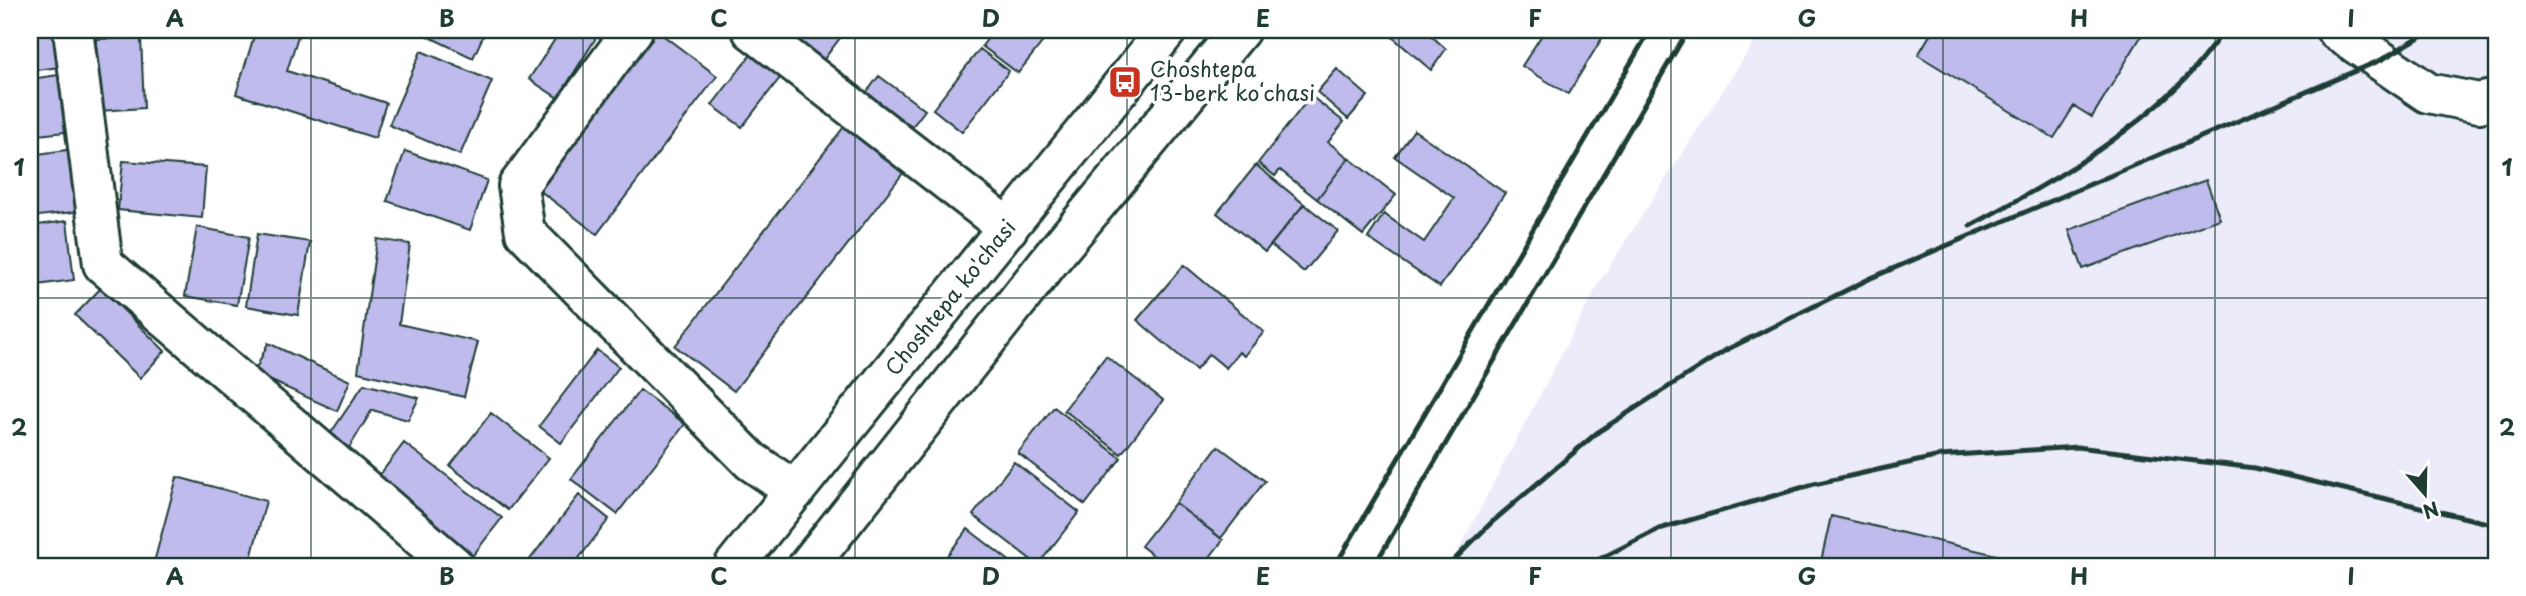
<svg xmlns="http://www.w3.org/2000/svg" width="2526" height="596" viewBox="0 0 2526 596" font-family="'Playpen Sans',sans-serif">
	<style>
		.built { fill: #ecebfa }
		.building { fill: #bfbbed; stroke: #1f3d34; stroke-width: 2 }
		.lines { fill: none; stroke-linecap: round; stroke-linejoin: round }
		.minor-casing { stroke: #1f3d34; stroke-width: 44 }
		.major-casing { stroke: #1f3d34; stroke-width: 44 }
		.minor { stroke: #fff; stroke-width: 38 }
		.major { stroke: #fff; stroke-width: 38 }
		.rail { stroke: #1f3d34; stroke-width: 5 }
		.grid { fill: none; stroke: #1f3d34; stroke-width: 2; stroke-opacity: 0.55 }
		.labels { text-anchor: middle; stroke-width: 7; stroke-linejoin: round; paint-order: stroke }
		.poi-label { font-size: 21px; fill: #1f3d34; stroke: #fff; text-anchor: start }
		.street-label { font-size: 21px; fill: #1f3d34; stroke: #fff }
		.neatline { fill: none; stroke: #1f3d34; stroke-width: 2.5 }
		.grid-label { font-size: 23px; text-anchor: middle; font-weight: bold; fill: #1f3d34 }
	</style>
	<rect width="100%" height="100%" fill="#fff"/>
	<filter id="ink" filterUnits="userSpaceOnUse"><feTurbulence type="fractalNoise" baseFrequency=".0143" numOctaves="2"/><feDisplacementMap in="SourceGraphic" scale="14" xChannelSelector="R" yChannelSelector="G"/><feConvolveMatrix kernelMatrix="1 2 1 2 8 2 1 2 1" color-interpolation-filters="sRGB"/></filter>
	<g filter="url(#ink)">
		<path class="built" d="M1762 30H2496V566H1450L1601 279Z"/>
		<path class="building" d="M30 30H62L67 66 30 71Z
			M256 30H300L287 71 386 103 375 138 236 94Z
			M415 30H486L473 58Z
			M561 30H601L558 98 529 79Z
			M656 30 717 76 597 234 535 187Z
			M783 30H846L815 71Z
			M994 30H1052L1018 73 982 46Z
			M1384 30H1425L1446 49 1431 70Z
			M1545 30H1607L1568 94 1522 66Z
			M1933 30H2145L2092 117 2074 106 2054 138 1918 55Z
			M141 37 144 108 99 111 96 39Z
			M980 49 1009 71 962 132 933 109Z
			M421 51 492 81 460 155 389 125Z
			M753 52 783 74 742 127 712 105Z
			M1337 69 1368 96 1348 119 1317 92Z
			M66 74 73 131 30 136V79Z
			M879 76 925 110 905 136 860 101Z
			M1311 96 1344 122 1328 142 1349 158 1317 199 1280 170 1275 176 1258 163Z
			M847 123 907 168 734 391 675 346Z
			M1414 130 1505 193 1440 287 1368 238 1384 214 1424 242 1454 198 1395 157Z
			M74 149 82 211 30 217V155Z
			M405 151 487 180 470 230 387 201Z
			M1349 158 1396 195 1363 235 1317 199Z
			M123 161 206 167 202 218 118 210Z
			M1256 165 1304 204 1265 252 1217 213Z
			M2206 180 2220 219 2083 269 2069 230Z
			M1304 204 1338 231 1304 272 1271 245Z
			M67 221 74 280 30 286V226Z
			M197 227 249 237 237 305 185 296Z
			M257 234 310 242 298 315 246 306Z
			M377 239 410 244 399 324 478 342 464 397 358 372Z
			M1184 265 1264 332 1244 356 1239 352 1226 368 1209 354 1196 370 1137 320Z
			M101 288 165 351 140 378 75 315Z
			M268 343 350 381 337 411 254 373Z
			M597 350 619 367 561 443 539 426Z
			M1106 356 1163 400 1121 454 1064 410Z
			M364 384 419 398 408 420 372 410 343 458 324 443Z
			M640 390 685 424 617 514 571 479Z
			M1054 407 1121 458 1085 505 1018 453Z
			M491 413 549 458 508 510 450 466Z
			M404 443 502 518 470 559 372 485Z
			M1218 446 1265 481 1221 538 1175 503Z
			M1014 462 1079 512 1038 565 973 515Z
			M177 477 266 501 249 566H153Z
			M579 495 609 519 573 566H525Z
			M1175 503 1223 540 1203 566H1167L1141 546Z
			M1831 516 2043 566H1820Z
			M968 529 1016 566H939Z"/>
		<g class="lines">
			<defs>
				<path id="minor" d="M73 30 103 264 454 566
					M633 30 518 186 525 232 751 461 795 491
					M752 30 1008 228
					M2336 30 2428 93 2479 103 2496 99"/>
				<path id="major" d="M734 566 1167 30
					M808 566 1054 255 1240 30"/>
			</defs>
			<use href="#minor" class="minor-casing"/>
			<use href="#major" class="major-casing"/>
			<use href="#minor" class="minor"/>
			<use href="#major" class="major"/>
			<path class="rail" d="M1970 226C2047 185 2122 142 2185 79 2199 64 2212 46 2225 30
				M1335 566 1650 30
				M1374 566 1688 30
				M1448 566 1492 522 1598 432 1726 350 1871 278 2381 60 2431 30
				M1586 566 1659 529 1814 484 1940 456 2077 447 2255 468 2496 525"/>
		</g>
	</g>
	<path class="grid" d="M311 30V566M583 30V566M855 30V566M1127 30V566M1399 30V566M1671 30V566M1943 30V566M2215 30V566M30 298H2496"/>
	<defs>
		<symbol id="bus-square" viewBox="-11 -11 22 22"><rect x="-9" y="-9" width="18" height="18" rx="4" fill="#c8321e" stroke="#fff"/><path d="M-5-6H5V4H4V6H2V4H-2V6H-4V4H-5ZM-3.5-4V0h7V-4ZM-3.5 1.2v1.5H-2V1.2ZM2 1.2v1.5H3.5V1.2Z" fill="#fff"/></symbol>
	</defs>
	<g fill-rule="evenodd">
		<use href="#bus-square" x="1106" y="63" width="38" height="38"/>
	</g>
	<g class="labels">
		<g class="poi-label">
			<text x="1150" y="77">Choshtepa<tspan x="1150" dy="24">13-berk koʻchasi</tspan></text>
		</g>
		<g class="street-label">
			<text transform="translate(951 298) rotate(-51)" y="7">Choshtepa ko'chasi</text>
		</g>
	</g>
	<rect width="2526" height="596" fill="none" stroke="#fff" stroke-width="77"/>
	<g transform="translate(2425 494) rotate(160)" stroke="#ffffff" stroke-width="5" paint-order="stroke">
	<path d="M0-5L12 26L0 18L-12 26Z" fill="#1f3d34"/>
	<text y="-10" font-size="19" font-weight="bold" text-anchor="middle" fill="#1f3d34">N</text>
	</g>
	<rect x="38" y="38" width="2450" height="520" class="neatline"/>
	<g class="grid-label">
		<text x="175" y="27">A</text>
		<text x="447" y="27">B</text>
		<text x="719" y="27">C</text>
		<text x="991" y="27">D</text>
		<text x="1263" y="27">E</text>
		<text x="1535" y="27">F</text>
		<text x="1807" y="27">G</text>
		<text x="2079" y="27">H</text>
		<text x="2351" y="27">I</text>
		<text x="19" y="176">1</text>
		<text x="2507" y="176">1</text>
		<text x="19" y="436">2</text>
		<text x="2507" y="436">2</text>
		<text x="175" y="585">A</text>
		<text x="447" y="585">B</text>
		<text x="719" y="585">C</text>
		<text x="991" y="585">D</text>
		<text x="1263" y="585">E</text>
		<text x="1535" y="585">F</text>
		<text x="1807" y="585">G</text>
		<text x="2079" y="585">H</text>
		<text x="2351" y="585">I</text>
	</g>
</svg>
